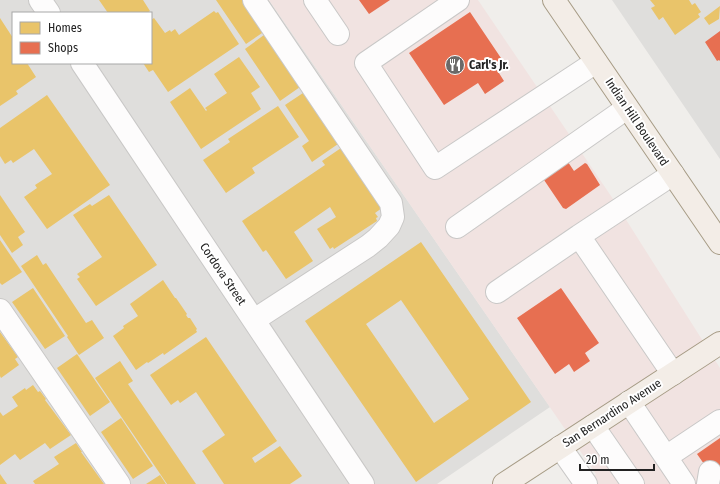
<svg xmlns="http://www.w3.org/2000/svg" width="720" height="484" viewBox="0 0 720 484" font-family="'Fira Sans Condensed',sans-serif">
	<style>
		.residential { fill: #dfdedc; fill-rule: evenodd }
		.commercial { fill: #f1e3e1 }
		.homes { fill: #e9c46a; fill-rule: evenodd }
		.shops { fill: #e76f51 }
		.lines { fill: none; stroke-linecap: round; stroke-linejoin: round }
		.minor-casing { stroke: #c9c8c7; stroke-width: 24 }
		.major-casing { stroke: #a79c86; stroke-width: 24 }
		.minor { stroke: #fdfcfc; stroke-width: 22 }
		.major { stroke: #f3ede7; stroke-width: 22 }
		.labels { text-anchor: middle; stroke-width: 4; stroke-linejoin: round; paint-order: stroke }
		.poi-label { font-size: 12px; font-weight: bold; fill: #222; stroke: #fff; text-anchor: start }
		.street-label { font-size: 12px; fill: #222; stroke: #fff }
	</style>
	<rect width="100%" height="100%" fill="#f0eeeb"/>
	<path class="residential" d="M0 0H269L550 407 437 484H0ZM13 13H151V63H13Z
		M612 0H720V159Z"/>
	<path class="commercial" d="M269 0H478L611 196 720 368V484H581L596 474Z"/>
	<path class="homes" d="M99 0H143L150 11 147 13H108Z
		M216 0H243L265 31 246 44Z
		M650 0H689L692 5 695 3 701 12 698 14 700 17 675 35 663 17 659 20 651 8 655 6Z
		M720 6 719 19 709 25 704 18Z
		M214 11 216 13 218 12 239 44 168 92 153 70 149 72 143 63H151V20L154 18 165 33 170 30 171 32 175 29 179 35Z
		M0 18 13 38V63H27L36 77 16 91 18 94 0 106Z
		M264 35 300 87 280 101 245 49Z
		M239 57 260 87 251 93 261 109 201 149 170 102 190 88 206 111 207 110 205 108 227 93 214 74Z
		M303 93 338 144 312 162 302 146 309 141 285 105Z
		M47 95 110 185 47 229 24 197 37 188 35 185 52 174 34 149 13 163 11 160 5 164 0 156V128Z
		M278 106 299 137 252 168 255 173 226 193 203 160 230 142 228 139Z
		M341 148 382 208 375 213 378 217 376 218 377 221 334 249 333 247 330 249 317 229 336 217 330 207 294 232 313 261 286 279 266 250 263 252 242 221 325 165 322 161Z
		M0 195 25 232 18 237 23 245 12 253 0 235Z
		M109 195 157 265 96 306 77 279 80 277 77 274 102 257 73 215 90 204 92 206Z
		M0 240 22 272 2 285 0 283Z
		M421 242 531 402 416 482 305 321ZM401 300 469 399 434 423 366 324Z
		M37 255 43 265 46 263 86 323 92 320 104 338 79 355 67 337 68 336 21 266Z
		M163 280 175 298H176L187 314 186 315 188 318H190L197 329 196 330 197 332 164 355 163 353 148 363 147 362 136 370 113 336 124 328 123 326 138 316 130 304Z
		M33 288 65 336 45 349 12 302Z
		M0 332 18 357 15 359 19 365 1 378 0 376Z
		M206 337 277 441 252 458 255 463 280 446 302 476 290 484H224L202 451 225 435 196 392 180 403 178 400 171 405 150 375Z
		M77 354 110 402 90 416 57 368Z
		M120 361 133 381 128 384 196 484H167L95 378Z
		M33 385 38 392 40 391 46 399 45 400 71 435 50 449 45 443 20 460 15 454 0 465V412L3 416 18 406 12 397 25 388 26 390Z
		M121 418 153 466 133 479 101 432Z
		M76 443 82 452H81L104 484H35L33 481 59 464 54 457Z
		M0 474 7 484H0Z
		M160 475 166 484H146Z"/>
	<path class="shops" d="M359 0H390L369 14Z
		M470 12 505 64 497 70 504 81 485 94 478 83 444 105 409 53Z
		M720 31V61L719 60 717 61 705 42Z
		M566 159 574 171 585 163 587 164 600 185 566 209 563 208 542 177Z
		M561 288 599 343 585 353 590 361 574 372 569 364 555 374 517 318Z
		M720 438V484H718L697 454Z"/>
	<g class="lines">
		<defs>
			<path id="minor" d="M40 0 49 13
				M315 0 338 34
				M458 0 366 63 435 168 596 62
				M82 63 363 484
				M673 174 579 236 673 374
				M457 227 627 108
				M497 292 579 236
				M0 310 119 484
				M254 320 368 246 378 238 389 226 393 217 391 203 254 0
				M629 402 684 484
				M593 426 633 484
				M560 447 586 484
				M666 457 720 421
				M708 484 710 472"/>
			<path id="major" d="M554 0 720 243
				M504 484 720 343"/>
		</defs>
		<use href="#minor" class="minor-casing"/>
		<use href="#major" class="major-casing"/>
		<use href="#minor" class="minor"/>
		<use href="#major" class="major"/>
	</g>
	<defs>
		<symbol id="restaurant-disc" viewBox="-11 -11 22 22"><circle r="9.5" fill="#6a6968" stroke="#fff"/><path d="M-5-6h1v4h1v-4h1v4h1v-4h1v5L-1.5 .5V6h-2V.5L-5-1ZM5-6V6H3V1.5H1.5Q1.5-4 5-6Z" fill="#fff"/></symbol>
	</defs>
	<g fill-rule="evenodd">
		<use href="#restaurant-disc" x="444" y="54" width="22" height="22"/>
	</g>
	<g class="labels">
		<g class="poi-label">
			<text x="469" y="69">Carl's Jr.</text>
		</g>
		<g class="street-label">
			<text transform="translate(637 122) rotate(56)" y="4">Indian Hill Boulevard</text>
			<text transform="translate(223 274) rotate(56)" y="4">Cordova Street</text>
			<text transform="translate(612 413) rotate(-33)" y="4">San Bernardino Avenue</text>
		</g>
	</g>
	<rect x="12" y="12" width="140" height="52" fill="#ffffff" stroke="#a7a7a7"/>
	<rect x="20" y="22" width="20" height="12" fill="#e9c46a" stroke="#a7a7a7"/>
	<text x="48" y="32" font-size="12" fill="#222222">Homes</text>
	<rect x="20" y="42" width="20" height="12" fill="#e76f51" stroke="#a7a7a7"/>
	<text x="48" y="52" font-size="12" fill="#222222">Shops</text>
	<path d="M580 464v6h74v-6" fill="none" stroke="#222222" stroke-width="2"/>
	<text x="586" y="464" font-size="12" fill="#222222" stroke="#ffffff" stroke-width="3" paint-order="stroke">20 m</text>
</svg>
